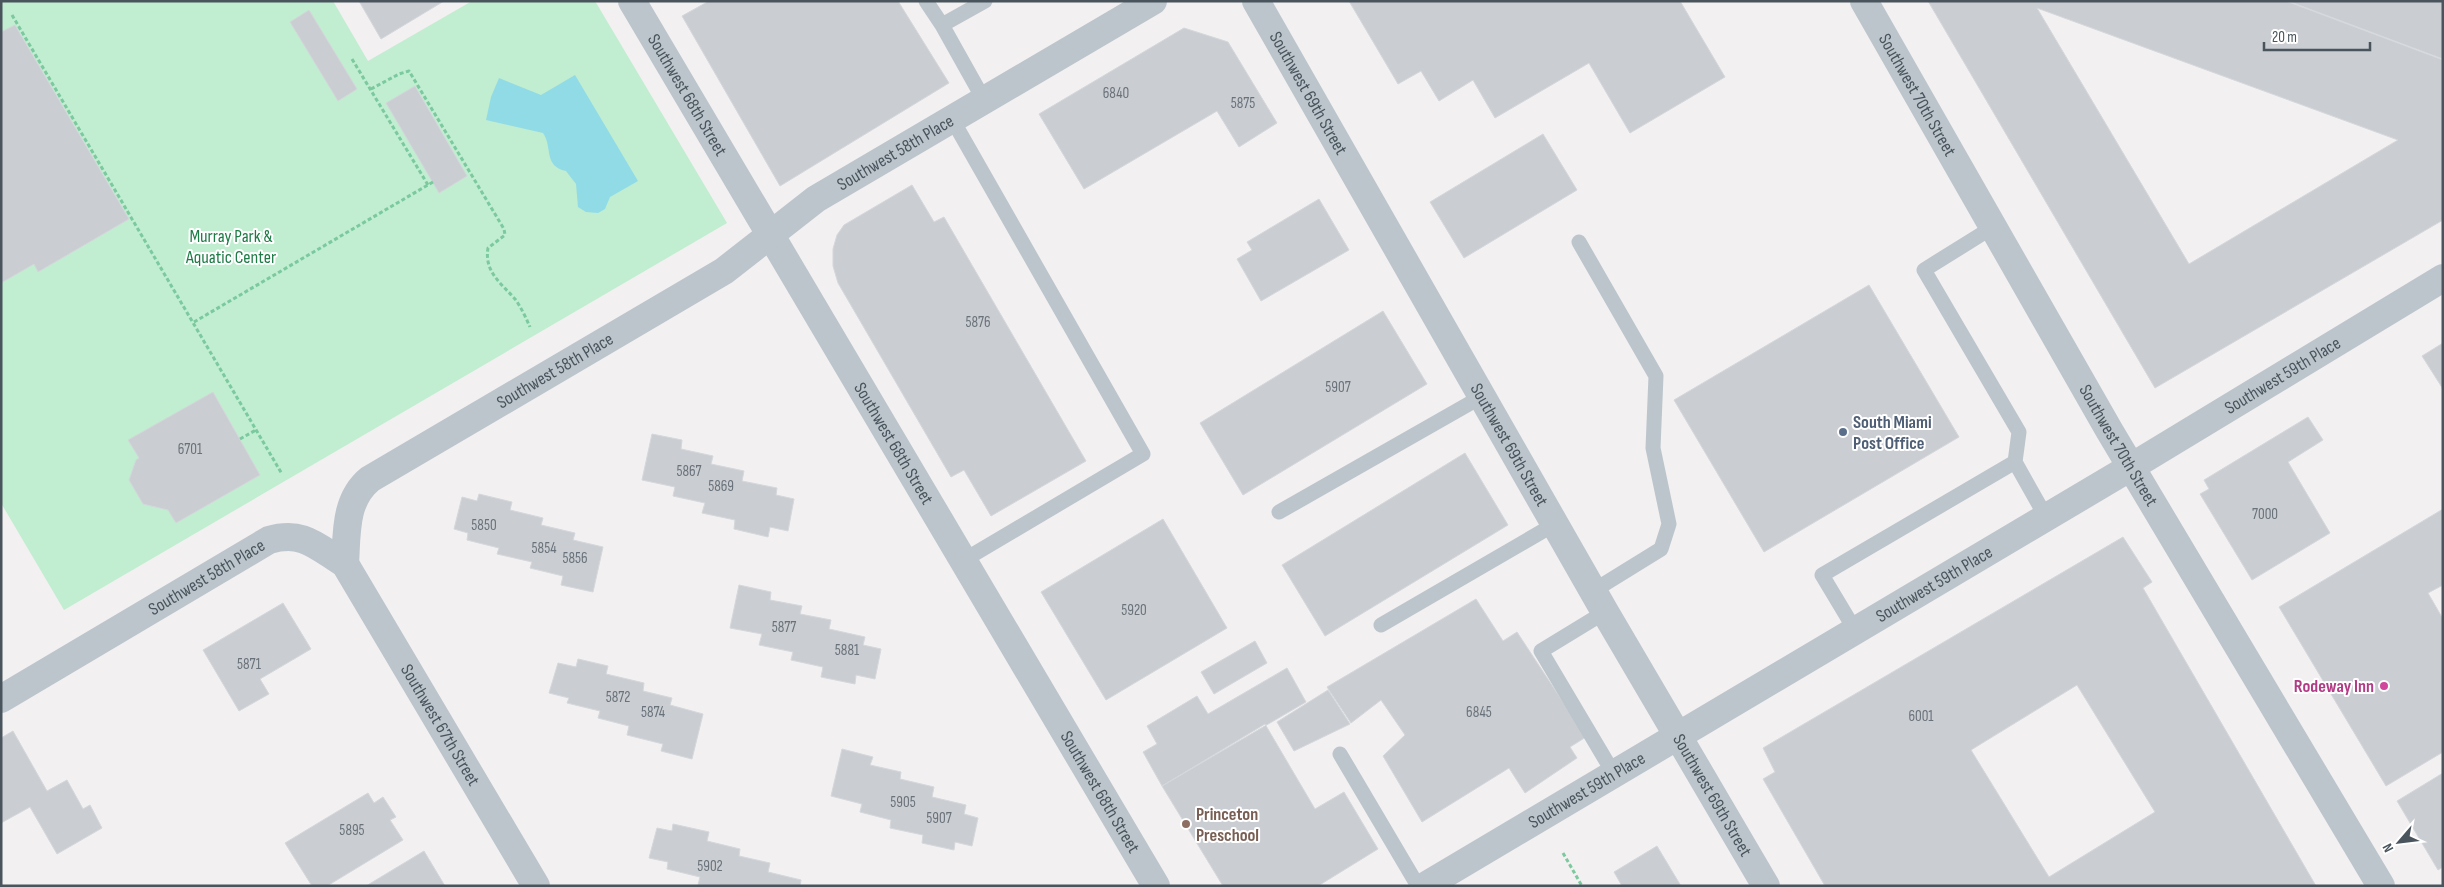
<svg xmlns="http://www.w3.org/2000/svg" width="2444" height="887" viewBox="0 0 2444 887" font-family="'Sofia Sans Condensed',sans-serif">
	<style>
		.green { fill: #c1edd0 }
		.water { fill: #91dbe7 }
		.building { fill: #cacdd2; stroke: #d4d7db; fill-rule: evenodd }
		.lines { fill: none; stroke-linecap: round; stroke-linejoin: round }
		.path { stroke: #7bc99e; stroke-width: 3; stroke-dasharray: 4 2.5; stroke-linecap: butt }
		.service { stroke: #bcc5cc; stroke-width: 15 }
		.minor { stroke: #bcc5cc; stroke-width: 28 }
		.tertiary { stroke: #bcc5cc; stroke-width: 28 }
		.service-dot { fill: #5c6f8a; stroke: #fff; stroke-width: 2 }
		.hotel-dot { fill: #d1479c; stroke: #fff; stroke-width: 2 }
		.education-dot { fill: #8d6e63; stroke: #fff; stroke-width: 2 }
		.labels { text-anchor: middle; stroke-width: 4; stroke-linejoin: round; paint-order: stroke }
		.number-label { font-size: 15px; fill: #69727a }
		.street-label { font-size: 18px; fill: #49545c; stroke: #fff }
		.park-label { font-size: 18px; fill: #1d7b46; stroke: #fff }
		.service-label { font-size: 18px; font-weight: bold; fill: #4e5e75; stroke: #fff; text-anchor: start }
		.hotel-label { font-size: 18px; font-weight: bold; fill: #b23c85; stroke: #fff; text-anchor: end }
		.education-label { font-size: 18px; font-weight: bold; fill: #785e54; stroke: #fff; text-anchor: start }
	</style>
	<rect width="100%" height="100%" fill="#f2f0f0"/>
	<path class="green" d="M1 1H333L368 61 472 1H595L727 223 64 610 1 503Z"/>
	<path class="water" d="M575 75 638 181 610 197 605 209 598 213 586 212 578 207 576 184 566 171C543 166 553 147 543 133L486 120 491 97 499 78 541 95Z"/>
	<path class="building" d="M359 1H444L381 39Z
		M709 1H898L949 83 780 186 682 16Z
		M1349 1H1680L1725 77 1630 133 1589 63 1495 118 1473 80 1439 101 1421 71 1398 84Z
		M1928 1H2286L2443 60V220L2155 388ZM2037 8 2398 140 2189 264Z
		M2288 1H2443V59Z
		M309 10 357 89 338 101 290 22Z
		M15 25 129 219 38 272 34 264 1 283V32Z
		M1184 28 1228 42 1277 123 1239 147 1217 111 1084 189 1039 114Z
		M415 86 467 176 439 193 386 103Z
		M1543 134 1577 190 1464 258 1430 202Z
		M912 185 934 222 944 217 1086 461 991 516 964 470 951 477 838 283 833 266V249L837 235 844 225Z
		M1319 199 1349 250 1261 301 1237 259 1252 250 1247 242Z
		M1869 285 1959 437 1764 552 1674 400Z
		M1383 311 1427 384 1243 495 1200 423Z
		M2443 343V389L2422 356Z
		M213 392 260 475 176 523 168 510 143 504 129 480 136 460 139 458 128 440Z
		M2308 417 2323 440 2288 462 2330 533 2252 580 2200 494 2209 489 2204 480Z
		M652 434 682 440 681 449 713 456 711 464 744 471 742 481 777 488 776 495 794 499 788 531 770 527 768 537 734 529 735 520 702 513 705 503 673 496 675 487 642 480Z
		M1465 453 1508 525 1325 636 1282 565Z
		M479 494 512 502 510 510 543 518 541 525 575 533 573 540 603 547 593 592 561 585 563 576 530 568 532 562 497 554 499 548 467 540 468 533 454 529 462 497 477 501Z
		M2443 509V585L2428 593 2443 619V752L2386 786 2279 607Z
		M1163 519 1227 628 1106 700 1041 592Z
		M2123 537 2152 582 2143 588 2316 886H1825L1763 779 1775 772 1763 748ZM2077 685 2155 812 2049 877 1971 750Z
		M739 585 771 592 770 600 802 606 800 614 831 620 829 629 865 637 863 645 881 649 875 679 856 675 855 684 821 677 823 667 791 660 793 652 759 645 762 634 730 628Z
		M1476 599 1503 641 1517 632 1586 737 1570 747 1577 758 1525 793 1509 768 1422 822 1383 756 1405 735 1381 700 1351 723 1327 687Z
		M283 603 311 649 260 679 269 694 239 711 203 650Z
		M1255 641 1267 663 1214 694 1201 672Z
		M578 659 608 666 606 674 644 683 643 691 672 698 670 705 703 714 692 759 661 751 663 744 627 735 629 726 598 718 600 711 567 703 569 698 549 693 558 663 576 667Z
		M1287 668 1306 702 1162 786 1143 752 1157 744 1147 726 1197 696 1208 714Z
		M1328 690 1350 724 1294 751 1277 722Z
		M1265 724 1315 809 1344 792 1378 849 1318 886H1223L1162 786Z
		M13 731 47 791 67 780 83 809 90 805 102 828 57 854 30 807 1 823V738Z
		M842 749 873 757 870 765 901 772 900 779 934 787 932 797 966 805 964 814 978 818 972 846 955 842 954 850 922 843 923 835 890 828 891 820 860 812 862 804 831 796Z
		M2443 773V867L2438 870 2397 801Z
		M368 793 374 803 383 797 396 817 390 820 403 840 327 886H312L285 843Z
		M673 824 709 832 707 841 740 849 739 856 770 863 768 872 801 880 800 886 698 885 700 877 667 869 668 862 649 858 657 828 672 831Z
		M1657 846 1681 886H1622L1614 872Z
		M424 851 445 886H366Z"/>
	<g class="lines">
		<path class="path" d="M12 15 282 474
			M352 59 428 185
			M371 89 399 74 409 71 504 229 505 235 488 248C484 272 501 283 515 299 521 307 526 318 530 327
			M194 322 433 182
			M240 439 256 430
			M1563 853 1582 886"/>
		<path class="service" d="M926 1 942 25 984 100
			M942 25 985 1
			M952 119 1143 454 964 560
			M1579 242 1656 376 1653 448 1669 524 1661 549 1593 591
			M2015 462 2046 517
			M1279 512 1481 397
			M1605 612 1541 651 1614 774
			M1381 625 1555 524
			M1855 630 1822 575 2015 462 2019 432 1924 270 1993 227
			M1340 754 1418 886"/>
		<g class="minor">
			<path id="s1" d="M632 1 1156 886"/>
			<path id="s2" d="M1256 1 1605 612 1766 886"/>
			<path id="s3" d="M345 564C347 535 344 500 370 479L724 271 816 199 1153 1"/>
			<path id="s4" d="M1 699 269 540C304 530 317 547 345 564L536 886"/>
		</g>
		<g class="tertiary">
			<path id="s5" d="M1864 1 2109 430 2381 886"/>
			<path id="s6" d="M1425 886 2131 467 2443 278"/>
		</g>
	</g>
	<circle class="service-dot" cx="1843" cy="432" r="5"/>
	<circle class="hotel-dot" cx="2384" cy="686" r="5"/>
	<circle class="education-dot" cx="1186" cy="824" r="5"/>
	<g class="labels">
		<g class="number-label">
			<text x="1116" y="98">6840</text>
			<text x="1243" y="108">5875</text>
			<text x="978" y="327">5876</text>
			<text x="1338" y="392">5907</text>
			<text x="190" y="454">6701</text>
			<text x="689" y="476">5867</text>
			<text x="721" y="491">5869</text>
			<text x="2265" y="519">7000</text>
			<text x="484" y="530">5850</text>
			<text x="544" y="553">5854</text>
			<text x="575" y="563">5856</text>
			<text x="1134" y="615">5920</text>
			<text x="784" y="632">5877</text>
			<text x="847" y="655">5881</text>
			<text x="249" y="669">5871</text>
			<text x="618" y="702">5872</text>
			<text x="653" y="717">5874</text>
			<text x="1479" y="717">6845</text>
			<text x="1921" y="721">6001</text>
			<text x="903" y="807">5905</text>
			<text x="939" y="823">5907</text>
			<text x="352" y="835">5895</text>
			<text x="710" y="871">5902</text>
		</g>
		<g class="street-label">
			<text dy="6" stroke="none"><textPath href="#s2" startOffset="106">Southwest 69th Street</textPath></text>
			<text dy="6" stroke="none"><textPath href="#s5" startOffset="108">Southwest 70th Street</textPath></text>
			<text dy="6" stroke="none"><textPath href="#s1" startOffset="109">Southwest 68th Street</textPath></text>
			<text dy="6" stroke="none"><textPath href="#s3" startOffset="711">Southwest 58th Place</textPath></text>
			<text dy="6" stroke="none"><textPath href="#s3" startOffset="306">Southwest 58th Place</textPath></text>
			<text dy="6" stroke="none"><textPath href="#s6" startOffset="998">Southwest 59th Place</textPath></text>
			<text dy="6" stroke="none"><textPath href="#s1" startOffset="514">Southwest 68th Street</textPath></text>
			<text dy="6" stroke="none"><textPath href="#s2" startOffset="511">Southwest 69th Street</textPath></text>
			<text dy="6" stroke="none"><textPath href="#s5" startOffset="512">Southwest 70th Street</textPath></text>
			<text dy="6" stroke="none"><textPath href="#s4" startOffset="239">Southwest 58th Place</textPath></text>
			<text dy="6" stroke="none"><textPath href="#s6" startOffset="592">Southwest 59th Place</textPath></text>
			<text dy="6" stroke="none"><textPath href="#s4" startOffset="582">Southwest 67th Street</textPath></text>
			<text dy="6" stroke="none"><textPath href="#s6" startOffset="188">Southwest 59th Place</textPath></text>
			<text dy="6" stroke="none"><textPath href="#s1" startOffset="919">Southwest 68th Street</textPath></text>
			<text dy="6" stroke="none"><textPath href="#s2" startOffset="916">Southwest 69th Street</textPath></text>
		</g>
		<g class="park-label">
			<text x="231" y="242">Murray Park &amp;<tspan x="231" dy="21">Aquatic Center</tspan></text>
		</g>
		<g class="service-label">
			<text x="1853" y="428">South Miami<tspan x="1853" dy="21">Post Office</tspan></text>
		</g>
		<g class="hotel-label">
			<text x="2374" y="692">Rodeway Inn</text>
		</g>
		<g class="education-label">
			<text x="1196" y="820">Princeton<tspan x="1196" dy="21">Preschool</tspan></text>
		</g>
	</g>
	<rect width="2444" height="887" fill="none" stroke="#49545c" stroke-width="5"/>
	<g transform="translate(2399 842) rotate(242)" stroke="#ffffff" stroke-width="4" paint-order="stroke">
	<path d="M0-4L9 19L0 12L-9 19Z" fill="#49545c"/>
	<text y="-8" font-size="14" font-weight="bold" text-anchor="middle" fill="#49545c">N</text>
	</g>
	<path d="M2264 42v8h106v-8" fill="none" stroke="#49545c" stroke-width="2.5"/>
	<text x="2272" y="42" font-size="15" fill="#49545c" stroke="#ffffff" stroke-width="4" paint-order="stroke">20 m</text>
</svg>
